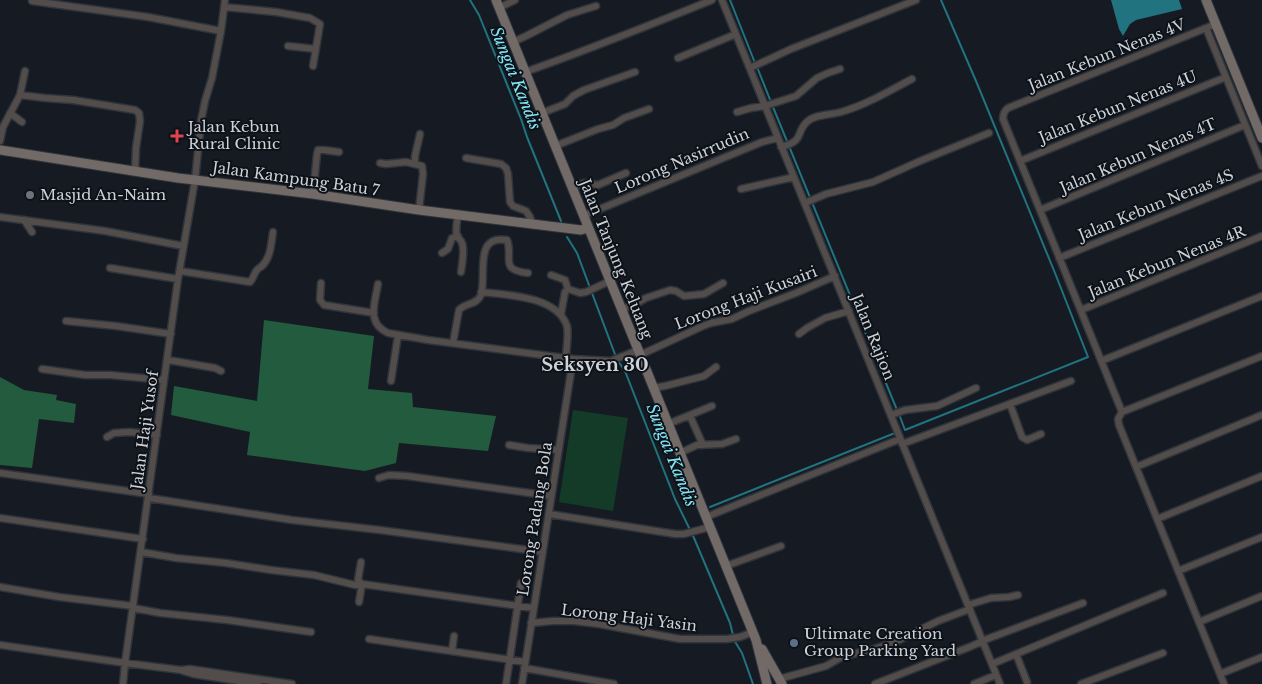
<svg xmlns="http://www.w3.org/2000/svg" width="1262" height="684" viewBox="0 0 1262 684" font-family="'Libre Baskerville',serif">
	<style>
		.green { fill: #143b27 }
		.forest { fill: #225b3e }
		.water { fill: #20737f }
		.lines { fill: none; stroke-linecap: round; stroke-linejoin: round }
		.stream { stroke: #20737f; stroke-width: 2 }
		.street-casing { stroke: #30353c; stroke-width: 9 }
		.secondary-casing { stroke: #30353c; stroke-width: 11 }
		.street { stroke: #524d4b; stroke-width: 6 }
		.secondary { stroke: #726a67; stroke-width: 9 }
		.health-dot { fill: #e0444e; stroke: #0d1219; stroke-width: 2 }
		.worship-dot { fill: #6b7280; stroke: #0d1219; stroke-width: 2 }
		.service-dot { fill: #5c6f8a; stroke: #0d1219; stroke-width: 2 }
		.labels { text-anchor: middle; stroke-width: 4; stroke-linejoin: round; paint-order: stroke }
		.street-label { font-size: 15px; fill: #ced2d7; stroke: #0d1219 }
		.poi-label { font-size: 15px; fill: #ced2d7; stroke: #0d1219; text-anchor: start }
		.water-label { font-size: 16px; font-style: italic; fill: #83e6f6; stroke: #0d1219 }
		.quarter-label { font-size: 18px; font-weight: bold; fill: #ced2d7; stroke: #0d1219 }
	</style>
	<rect width="100%" height="100%" fill="#161b23"/>
	<path class="green" d="M573 410 628 418 613 511 559 502Z"/>
	<path class="forest" d="M264 320 374 336 368 389 412 393 413 407 496 416 488 451 399 443 396 463 365 471 247 455 250 432 171 415 174 386 257 401Z
		M0 377 24 390 57 395 56 400 76 404 74 423 39 419 32 468 0 465Z"/>
	<path class="water" d="M1111 0H1179L1182 9 1136 20 1130 24 1123 36 1119 29Z"/>
	<g class="lines">
		<path class="stream" d="M470 0 479 15 521 119 527 137 561 221
			M730 0 755 63
			M757 67 771 102
			M773 107 897 410
			M567 237 577 253 616 357
			M618 361 625 371 675 499 694 538 730 623 733 635
			M899 414 905 430 1088 357 1055 273 976 81 941 0
			M710 507 895 433
			M734 640 742 653 753 684"/>
		<defs>
			<path id="street" d="M722 0 1000 684
				M32 1 148 17 221 31
				M224 7 276 12 310 18 320 24 313 66
				M499 8 515 0
				M1206 28 1262 166
				M513 42 526 36 567 15 596 6
				M288 46 316 49
				M678 58 736 34
				M750 68 791 49 916 0
				M525 72C588 50 650 25 712 0
				M20 95 45 98 73 100 135 110 139 113 140 121 136 148 135 171
				M737 112 751 108 765 106 796 96 817 78 828 73 840 69
				M10 113 22 122
				M542 113 565 104 573 96 584 90 635 72
				M0 141 3 127 20 95 25 71
				M555 146 598 129 613 125 624 118 649 109
				M781 147C806 141 795 131 808 121 816 114 831 115 841 112 866 105 889 91 912 79
				M466 158 501 164 506 168 508 174 510 202 513 206 526 211 530 217 533 225
				M1020 161 1226 77
				M380 163 386 164 406 162 422 166 423 174 419 210
				M415 163V156L420 134
				M572 187 584 183 598 185 626 173
				M741 189 794 177
				M313 194 317 154 318 150H324L339 152
				M805 203 826 194 873 182 920 161 989 133
				M1040 210 1245 125
				M458 215C457 222 455 230 457 236 459 240 461 239 462 243 465 250 462 264 461 272
				M583 216 762 142 778 138
				M0 217 105 231 183 246
				M24 220 32 232
				M442 253 448 249 452 238 458 236
				M1059 258 1262 176
				M110 268 178 279
				M180 271 250 282C254 278 254 272 258 269 259 268 260 267 261 267 271 258 271 244 273 232
				M551 275 565 280 568 289
				M321 283 320 300 324 305 374 313
				M378 284C375 303 366 323 388 333L428 340 573 359 611 361 638 350
				M481 292C508 295 557 296 567 326 569 334 566 349 566 358
				M621 309 632 306 646 298 670 290 676 291 684 296 704 294 723 283
				M1081 310 1262 236
				M561 314 565 292 568 289 580 293 586 292 610 281
				M66 321 116 326 171 334
				M799 334 807 328 825 318 849 311
				M453 343 459 310C465 303 477 305 481 295 487 276 473 234 507 240 514 257 498 270 528 273
				M640 355 703 326 711 323 732 319 749 311 796 293 835 276
				M168 360 215 368 221 371
				M1101 361 1262 296
				M42 369 85 375H110L164 380
				M391 381 398 335
				M653 388 665 386 704 376 716 367
				M1010 404 1022 437 1027 440 1041 434
				M1122 412 1003 119C1003 114 1004 111 1008 108L1216 24
				M1122 412 1118 419 1119 425 1224 684
				M1122 412 1262 356
				M891 415 905 410 937 406 976 388
				M690 416 703 445
				M668 424 712 406
				M107 437 114 433 130 432 157 435
				M902 444 1071 381
				M509 445 528 448 559 450
				M680 453 697 445 722 444 736 439
				M1136 467 1262 415
				M0 473 149 494
				M379 478 389 475 407 476 551 496
				M149 498 292 520 380 530 543 552
				M549 514 675 534H684L710 527
				M706 517 900 439
				M0 518 143 539
				M1157 519 1262 476
				M141 552 176 558 226 563 271 570 314 575 355 585 362 584 533 608
				M726 566 781 546
				M1178 571 1262 537
				M0 587 59 597 133 606
				M359 602 362 584 358 580 361 562
				M968 605 991 598 1009 597 1018 595
				M133 608 160 613 227 620 311 632
				M1199 622 1262 596
				M531 623 553 621H574L599 624 680 639H727L740 637 753 632
				M369 639 525 662
				M0 645 125 663 181 670 190 669 292 684
				M452 651 454 636
				M1016 654 1027 682
				M992 664 1163 593
				M524 668 614 684
				M183 671 193 674 258 684
				M1220 674 1262 657
				M779 679 826 666 840 658 848 655 871 650 895 642 938 621 970 609
				M123 684 125 663 178 279 195 180 201 121 205 101 212 78 221 31 225 0
				M506 684 521 583
				M522 684 573 359
				M875 684 972 646 987 639 1083 603
				M974 684 996 675
				M1081 684 1163 653"/>
			<path id="secondary" d="M496 0 756 640 767 684
				M1206 0 1262 138
				M0 150 178 178 313 194 419 210 581 230 588 228
				M762 649 782 684"/>
		</defs>
		<use href="#street" class="street-casing"/>
		<use href="#secondary" class="secondary-casing"/>
		<use href="#street" class="street"/>
		<use href="#secondary" class="secondary"/>
	</g>
	<path class="health-dot" d="M174.5 128.5h5v5h5v5h-5v5h-5v-5h-5v-5h5z"/>
	<circle class="worship-dot" cx="30" cy="195" r="5"/>
	<circle class="service-dot" cx="794" cy="643" r="5"/>
	<g class="labels">
		<g class="street-label">
			<text transform="translate(1107 55) rotate(-22)" y="5">Jalan Kebun Nenas 4V</text>
			<text transform="translate(1118 107) rotate(-22)" y="5">Jalan Kebun Nenas 4U</text>
			<text transform="translate(1138 156) rotate(-23)" y="5">Jalan Kebun Nenas 4T</text>
			<text transform="translate(682 161) rotate(-23)" y="5">Lorong Nasirrudin</text>
			<text transform="translate(296 179) rotate(8)" y="5">Jalan Kampung Batu 7</text>
			<text transform="translate(1156 205) rotate(-22)" y="5">Jalan Kebun Nenas 4S</text>
			<text transform="translate(616 259) rotate(68)" y="5">Jalan Tanjung Keluang</text>
			<text transform="translate(1167 262) rotate(-22)" y="5">Jalan Kebun Nenas 4R</text>
			<text transform="translate(746 298) rotate(-21)" y="5">Lorong Haji Kusairi</text>
			<text transform="translate(873 337) rotate(68)" y="5">Jalan Rajion</text>
			<text transform="translate(145 430) rotate(-82)" y="5">Jalan Haji Yusof</text>
			<text transform="translate(535 519) rotate(-81)" y="5">Lorong Padang Bola</text>
			<text transform="translate(629 618) rotate(7)" y="5">Lorong Haji Yasin</text>
		</g>
		<g class="poi-label">
			<text x="188" y="132">Jalan Kebun<tspan x="188" dy="17">Rural Clinic</tspan></text>
			<text x="40" y="200">Masjid An-Naim</text>
			<text x="804" y="639">Ultimate Creation<tspan x="804" dy="17">Group Parking Yard</tspan></text>
		</g>
		<g class="water-label">
			<text transform="translate(516 78) rotate(68)" y="6">Sungai Kandis</text>
			<text transform="translate(672 455) rotate(68)" y="6">Sungai Kandis</text>
		</g>
		<g class="quarter-label">
			<text x="595" y="371">Seksyen 30</text>
		</g>
	</g>
</svg>
